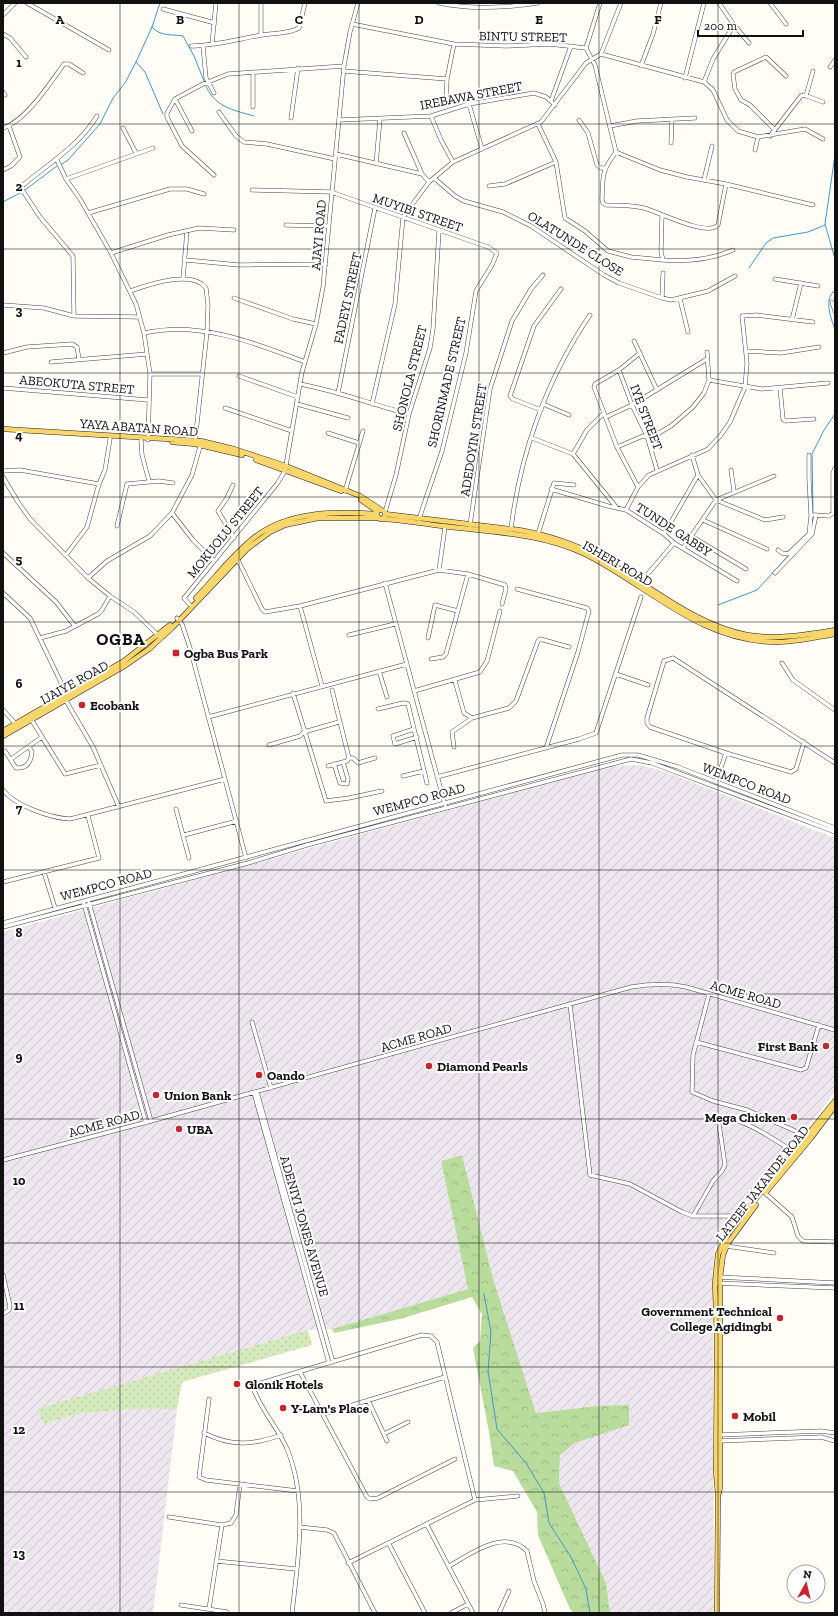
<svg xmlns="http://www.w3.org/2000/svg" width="838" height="1616" viewBox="0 0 838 1616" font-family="'Zilla Slab',serif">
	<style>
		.industrial { fill: url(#industrial-furrows) }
		.grass { fill: url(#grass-dots) }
		.forest { fill: url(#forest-crowns) }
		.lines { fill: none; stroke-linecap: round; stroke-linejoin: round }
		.stream { stroke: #3f96cf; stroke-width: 1 }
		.minor-casing { stroke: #444; stroke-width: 4.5 }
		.major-casing { stroke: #222; stroke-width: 5.5 }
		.minor { stroke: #fff; stroke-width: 3.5 }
		.major { stroke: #f9d66b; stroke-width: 4.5 }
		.grid { fill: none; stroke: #111; stroke-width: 1; stroke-opacity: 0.55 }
		.poi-dot { fill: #c4262e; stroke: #fff; stroke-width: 1.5 }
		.labels { text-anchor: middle; stroke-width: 4; stroke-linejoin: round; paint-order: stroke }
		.street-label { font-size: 13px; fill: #111; stroke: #fff }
		.poi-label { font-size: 13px; font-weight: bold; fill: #111; stroke: #fff; text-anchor: start }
		.district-label { font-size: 17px; font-weight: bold; letter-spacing: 1px; fill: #111; stroke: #fff }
		.grid-label { font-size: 13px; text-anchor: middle; font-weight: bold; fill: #111; stroke: #fff; stroke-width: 4; stroke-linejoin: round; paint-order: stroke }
	</style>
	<defs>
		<pattern id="industrial-furrows" width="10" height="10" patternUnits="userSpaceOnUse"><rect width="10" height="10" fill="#eee6ef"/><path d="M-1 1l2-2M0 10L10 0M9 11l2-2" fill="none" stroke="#cbc4cc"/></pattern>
		<pattern id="grass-dots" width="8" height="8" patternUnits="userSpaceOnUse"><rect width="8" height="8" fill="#d5ebbd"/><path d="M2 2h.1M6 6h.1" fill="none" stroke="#b6c8a1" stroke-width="1.8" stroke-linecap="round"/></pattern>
		<pattern id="forest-crowns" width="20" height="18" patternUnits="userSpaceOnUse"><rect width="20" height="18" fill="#b9dc9c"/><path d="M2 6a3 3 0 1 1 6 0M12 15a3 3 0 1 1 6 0" fill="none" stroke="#9ebc85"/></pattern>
	</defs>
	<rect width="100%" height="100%" fill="#fffdf5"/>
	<path class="industrial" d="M639 765 666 772 835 838V1092L720 1236 715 1249 713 1272 714 1613H610L606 1583 559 1483 560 1455 575 1443 629 1425V1406H598L536 1413 494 1282 462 1155 441 1161 468 1289 332 1329 308 1330 44 1424 76 1414 131 1409H177L153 1613H3V932L611 766Z"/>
	<path class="grass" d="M308 1330 312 1345 182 1382 177 1409H131L76 1414 44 1424 37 1409Z"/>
	<path class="forest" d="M462 1155 494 1282 536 1413 598 1406 629 1405V1425L575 1443 560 1455 559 1483 606 1583 610 1613H574L570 1609 538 1535 537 1512 513 1471 494 1466 489 1432 473 1348 480 1341 482 1314 472 1297 400 1319 334 1333 332 1329 468 1289 441 1161Z"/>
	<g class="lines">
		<path class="stream" d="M152 27C160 37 173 34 183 36L194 56 204 81
			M136 62 145 72 163 114
			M205 84C214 107 233 110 254 116
			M835 155 825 224 835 259
			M60 165 68 160 100 124 113 98 125 83 136 62 152 27 160 3
			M25 190 57 166
			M3 202 22 192
			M749 268 766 243 773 238 808 232 825 225
			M835 290C823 299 831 318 835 330
			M813 513 812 454 824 430 835 414
			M718 605 757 590 788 556
			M484 1294 491 1332 488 1371 497 1429 526 1463 544 1493 549 1523 571 1557 586 1589 590 1613"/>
		<defs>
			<path id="minor" d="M27 3 109 50
				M261 3V35
				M439 3C472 10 505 8 538 3
				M719 3 734 25 749 43
				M770 3 786 24
				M163 9 215 23
				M3 15 15 3
				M352 24 454 44 506 46 549 44 586 48 595 65 616 152
				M3 34 10 38 26 57
				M212 44 216 3
				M191 46C215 46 238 39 262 35 274 33 289 34 299 28L305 3
				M203 46 206 78 214 93
				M586 48 600 3
				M601 54 704 82 713 90 727 120 738 131 758 137 805 129 823 139
				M601 54 621 3
				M641 66 653 34 661 3
				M830 67 835 60
				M343 71 447 79
				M685 78 704 3
				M704 82 713 59 734 25
				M3 92 5 95
				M806 96 813 71
				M175 99 192 131
				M551 101 571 46
				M469 104 482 149
				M446 105 447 79 454 44
				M253 107V72
				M219 112 236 136 244 142 267 144 335 159
				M431 116 441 140 453 162
				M291 118 298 68
				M339 120 431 116 469 104 534 93 546 97 555 105
				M579 120 588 133 597 165 601 168H605
				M538 124 556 162 565 218 585 231 608 251 631 257 663 260 661 252 662 215
				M610 126 637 121 695 118
				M3 128C26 121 50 83 64 64H69L83 73
				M123 128 136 153
				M774 129 750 105 741 100 735 89 733 74 734 72 766 57 786 76
				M404 133 422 174 429 182
				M770 136 801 96 804 95 823 102
				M671 143 672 119
				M755 150 758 137
				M616 152C601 172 603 176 602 200L603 203 606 205C619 205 632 205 644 208 659 212 707 237 718 225L726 184
				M616 152 660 170 687 177 726 184 813 205
				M336 154 422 174
				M57 160 66 179 80 199 111 253 136 304 144 333 150 374 148 440
				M376 164 380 119
				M3 170 11 166 20 157 9 126
				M214 175 182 146 167 117V113L175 99 203 84 228 74 344 66
				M434 178 455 196 464 201 503 212 531 226 604 275 619 283 662 298 671 300 708 291 735 276
				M66 179 153 148
				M704 180 712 146
				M489 186 505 184 556 162
				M252 190 331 192 488 247 497 253 492 265 476 291 466 353 442 451 419 519
				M88 213 170 189H187L204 194
				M286 225 328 226
				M111 253 168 235 199 228 234 230
				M186 260 239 265 326 264
				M663 260C688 262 710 260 733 250
				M183 279 187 231
				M775 279 818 286
				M130 291C148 285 192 269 206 288L208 305 207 332 195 442
				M234 298 293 319 316 324
				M662 298 663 273
				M680 299 688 332
				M832 302 835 311
				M3 305 44 308 74 316 139 317
				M74 316 73 256 40 217 21 188 22 186C49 163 78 147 97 116
				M792 320 801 283
				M144 333C200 321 253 342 305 362
				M634 341 657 390
				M746 351 781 353 819 347
				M3 353 27 347 72 344 77 347 79 359
				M51 362 147 354
				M619 370 632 405 647 436 657 470
				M150 374H201
				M239 376 298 397
				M709 380 762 389 828 383
				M300 384C338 391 373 405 409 414
				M3 388 148 400
				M780 388 783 419 785 421 814 419
				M338 393 375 208
				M297 404 348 418
				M372 404 395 304 403 217 429 182 453 162 541 122 586 63 601 54
				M543 404 569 415
				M225 408 292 431
				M541 410 513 399 510 396 534 326 561 289
				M606 417 632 405 707 359
				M328 433 359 443
				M532 438 573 454 617 508
				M141 440 142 455 149 481
				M617 447 643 436 652 437 671 426 693 407 704 393 709 380 707 352
				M573 454 587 430 604 413
				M692 455 698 475 716 500 765 520 783 517
				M731 470 734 491
				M3 471 20 470 99 484 87 527 66 555
				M3 477 18 502 30 519 88 578 110 596 134 612 159 636
				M99 484 105 470 110 439
				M233 485 227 498 218 511 234 538
				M638 487 617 447 594 387 595 384 619 370 640 353
				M551 489 608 506 626 510 664 534 674 543 737 581
				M345 491 363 431
				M626 510 638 487 649 475 708 449 721 435 730 422 745 387 747 363 742 316 756 315 813 322
				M385 512 396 475 409 414 430 348 433 329 439 231
				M172 513 193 540 214 561
				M814 515 829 516 833 513V473L835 468
				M703 520 767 549
				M470 525 490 389 512 321 531 289 543 275
				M117 526 127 484 159 481 173 483
				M511 529C520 454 547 378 590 315
				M538 534 554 483 574 485
				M664 534 698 475
				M691 536 746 569
				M683 548 716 500 774 476
				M778 550 782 553 788 554 809 534 811 516 809 479V455
				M3 553 56 602 74 625
				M237 558 262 609 265 612 300 606 439 570 468 574 505 585 506 589 502 604
				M439 570 445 527
				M775 573 812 534 816 515
				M88 578 107 561 150 536 172 513 192 475 201 443
				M641 582 674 543
				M385 583 445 805
				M517 589 587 608 589 611 578 652 546 748
				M3 593 30 618 67 695
				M190 605 184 598 277 484 285 471 302 372 316 324 323 287 344 66 350 32 358 3
				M300 606 322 686
				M177 618 182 624 190 648 246 858
				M349 635 395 624
				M40 638 66 631 98 614 102 610 110 596
				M428 638 435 605 458 611
				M431 659 443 657 446 654 468 574
				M782 663 793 680 835 710
				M379 671 387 697
				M616 674 648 685
				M455 681 464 713 472 718 509 708 516 701 538 641 540 639 569 647
				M414 691 480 672 487 661 500 611
				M293 693 326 801 349 798 382 791
				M65 699 93 747 119 807
				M378 709 403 703 408 704 427 783
				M3 710 15 723
				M208 717 407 664
				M31 719 65 774 101 765
				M414 729 393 736 395 744 417 737
				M804 742 796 769 791 772 726 753 650 727 647 723V718L664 661 673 658 835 763
				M269 745 300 736 304 732 339 722
				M454 747 452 732 472 718
				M5 751 16 768C27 769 31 762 32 752L29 747
				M349 758H353L358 763 375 758
				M11 759 42 737
				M334 764 340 783 347 784 348 779 343 762
				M328 766 347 761 349 758 332 690
				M403 776 424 771
				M437 777 579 739 596 733 641 597
				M716 782 726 753
				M3 790C15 806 51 818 70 819L225 779
				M176 809 189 858
				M184 835 237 821
				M44 872 55 908
				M3 882 99 858 88 816
				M89 903 151 1121
				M84 904 146 1123
				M3 923 622 755H638L678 767 835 828
				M3 927 248 863 307 845 631 759 652 763 835 832
				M709 994 693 1055 692 1092 713 1101 747 1110 807 1136
				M570 1004 590 1175 630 1184 682 1212 693 1216H732L736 1224
				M252 1022 271 1088
				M696 1042 801 1070 806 1068 819 1025
				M257 1092 333 1362
				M254 1093 329 1363
				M3 1160 151 1121 631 987C651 984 667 983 686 987L835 1030
				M765 1193 792 1217 798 1236 803 1241 835 1242
				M693 1216 713 1181 722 1171 725 1165 719 1124 720 1118C742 1116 776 1141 794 1152
				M726 1246 774 1253
				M3 1275 10 1306 9 1310 3 1314
				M718 1277 835 1283
				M715 1283 835 1288
				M300 1372 367 1497 370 1499 378 1498 455 1459
				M209 1399 199 1477 206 1480 298 1491
				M368 1400 387 1441
				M323 1414 445 1377
				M204 1433C232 1447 253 1445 281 1435
				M384 1434 408 1422
				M719 1435 821 1431 835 1433
				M719 1441 821 1437 835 1441
				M169 1517 222 1525 231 1523 236 1515 240 1484
				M427 1525 473 1613
				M300 1527 327 1530 334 1533 375 1613
				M389 1544 425 1613
				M216 1561 296 1569
				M348 1563 475 1500 518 1496
				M449 1566C471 1554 504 1528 527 1551L534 1581 543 1604 545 1613
				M181 1605 227 1612
				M209 1609 222 1525
				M292 1613C298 1559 308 1503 288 1451 279 1428 260 1410 253 1387L261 1383 422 1335 431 1336 437 1342 475 1500
				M451 1613 468 1604
				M499 1613 509 1591"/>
			<path id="major" d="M3 429 201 441 234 449 286 466 360 496 380 509
				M172 442 195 444 242 455
				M256 460 341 491
				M361 500 377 511
				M385 514 519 530C548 535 577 545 603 559 650 585 692 624 747 635 777 640 805 635 835 630
				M382 519 385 516V512L382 510H378L376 515 380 519C400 519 422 524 443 526 491 532 541 533 585 554 649 586 702 643 778 642 797 642 816 637 835 634
				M196 598C215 578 233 554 255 537 288 511 336 511 376 514
				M3 731 124 661 170 625
				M3 736 126 665 149 649 172 628 247 549 270 532 285 525 318 518H377
				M766 1192 811 1138 835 1106
				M719 1493 720 1487V1278L723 1255 728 1243 756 1205
				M717 1613 718 1495 716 1472 717 1341 715 1283 718 1254 729 1232 835 1101"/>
		</defs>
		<use href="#minor" class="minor-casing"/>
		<use href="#major" class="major-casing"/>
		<use href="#minor" class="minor"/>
		<use href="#major" class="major"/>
	</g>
	<path class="grid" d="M120 3V1613M239 3V1613M359 3V1613M479 3V1613M599 3V1613M718 3V1613M3 124H835M3 249H835M3 373H835M3 497H835M3 622H835M3 746H835M3 870H835M3 994H835M3 1119H835M3 1243H835M3 1367H835M3 1492H835"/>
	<g class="poi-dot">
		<rect x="172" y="649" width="8" height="8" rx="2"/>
		<circle cx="82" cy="705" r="4"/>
		<circle cx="826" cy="1046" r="4"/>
		<circle cx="429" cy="1066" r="4"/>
		<circle cx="259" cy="1075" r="4"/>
		<circle cx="156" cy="1095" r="4"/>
		<circle cx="794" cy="1117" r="4"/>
		<circle cx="179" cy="1129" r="4"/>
		<circle cx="780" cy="1318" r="4"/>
		<circle cx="237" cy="1384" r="4"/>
		<circle cx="283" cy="1408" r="4"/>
		<circle cx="735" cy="1416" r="4"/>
	</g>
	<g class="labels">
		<g class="street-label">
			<text transform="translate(523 36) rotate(1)" y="5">BINTU STREET</text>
			<text transform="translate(471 95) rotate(-11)" y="5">IREBAWA STREET</text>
			<text transform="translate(418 212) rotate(19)" y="5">MUYIBI STREET</text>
			<text transform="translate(318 235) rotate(-85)" y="5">AJAYI ROAD</text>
			<text transform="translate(576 243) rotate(32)" y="5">OLATUNDE CLOSE</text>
			<text transform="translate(347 298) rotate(-78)" y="5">FADEYI STREET</text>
			<text transform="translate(409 378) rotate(-76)" y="5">SHONOLA STREET</text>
			<text transform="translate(446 382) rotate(-77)" y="5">SHORINMADE STREET</text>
			<text transform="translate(77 384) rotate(5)" y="5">ABEOKUTA STREET</text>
			<text transform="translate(647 417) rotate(69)" y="5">IYE STREET</text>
			<text transform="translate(139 427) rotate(4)" y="5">YAYA ABATAN ROAD</text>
			<text transform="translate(473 440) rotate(-81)" y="5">ADEDOYIN STREET</text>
			<text transform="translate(674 529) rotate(33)" y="5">TUNDE GABBY</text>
			<text transform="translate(225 532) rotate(-51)" y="5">MOKUOLU STREET</text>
			<text transform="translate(618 563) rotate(30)" y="5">ISHERI ROAD</text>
			<text transform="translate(74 682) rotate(-29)" y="5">IJAIYE ROAD</text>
			<text transform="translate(747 783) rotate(21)" y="5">WEMPCO ROAD</text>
			<text transform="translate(419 799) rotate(-15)" y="5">WEMPCO ROAD</text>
			<text transform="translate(106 884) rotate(-15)" y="5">WEMPCO ROAD</text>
			<text transform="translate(746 994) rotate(16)" y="5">ACME ROAD</text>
			<text transform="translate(416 1037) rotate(-16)" y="5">ACME ROAD</text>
			<text transform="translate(104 1123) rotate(-15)" y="5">ACME ROAD</text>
			<text transform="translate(762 1183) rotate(-52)" y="5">LATEEF JAKANDE ROAD</text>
			<text transform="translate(305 1226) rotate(74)" y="5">ADENIYI JONES AVENUE</text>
		</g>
		<g class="poi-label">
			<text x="184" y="658">Ogba Bus Park</text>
			<text x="90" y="710">Ecobank</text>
			<text x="818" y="1051" text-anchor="end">First Bank</text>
			<text x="437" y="1071">Diamond Pearls</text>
			<text x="267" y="1080">Oando</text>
			<text x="164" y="1100">Union Bank</text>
			<text x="786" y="1122" text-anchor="end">Mega Chicken</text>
			<text x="187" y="1134">UBA</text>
			<text x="772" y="1316" text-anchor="end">Government Technical<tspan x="772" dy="15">College Agidingbi</tspan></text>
			<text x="245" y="1389">Glonik Hotels</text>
			<text x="291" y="1413">Y-Lam's Place</text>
			<text x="743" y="1421">Mobil</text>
		</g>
		<g class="district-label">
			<text x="121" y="645">OGBA</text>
		</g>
	</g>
	<g class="grid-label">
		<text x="60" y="24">A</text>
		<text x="180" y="24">B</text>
		<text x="299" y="24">C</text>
		<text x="419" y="24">D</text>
		<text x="539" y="24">E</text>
		<text x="658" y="24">F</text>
		<text x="19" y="67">1</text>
		<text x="19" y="191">2</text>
		<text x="19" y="315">3</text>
		<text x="19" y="440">4</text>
		<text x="19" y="564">5</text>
		<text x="19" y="688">6</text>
		<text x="19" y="813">7</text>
		<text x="19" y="937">8</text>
		<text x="19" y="1061">9</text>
		<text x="19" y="1185">10</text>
		<text x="19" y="1310">11</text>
		<text x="19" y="1434">12</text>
		<text x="19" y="1558">13</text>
	</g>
	<rect width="838" height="1616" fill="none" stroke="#111111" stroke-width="8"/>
	<g transform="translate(806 1584) rotate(8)"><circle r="19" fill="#ffffff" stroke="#a0a0a0"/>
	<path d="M0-3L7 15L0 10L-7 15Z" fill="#c4262e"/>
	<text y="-6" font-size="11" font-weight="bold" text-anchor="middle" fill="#111111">N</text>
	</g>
	<path d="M698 30v6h105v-6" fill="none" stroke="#111111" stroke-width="2"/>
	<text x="704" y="30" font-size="12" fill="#111111" stroke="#ffffff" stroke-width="3" paint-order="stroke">200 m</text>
</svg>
